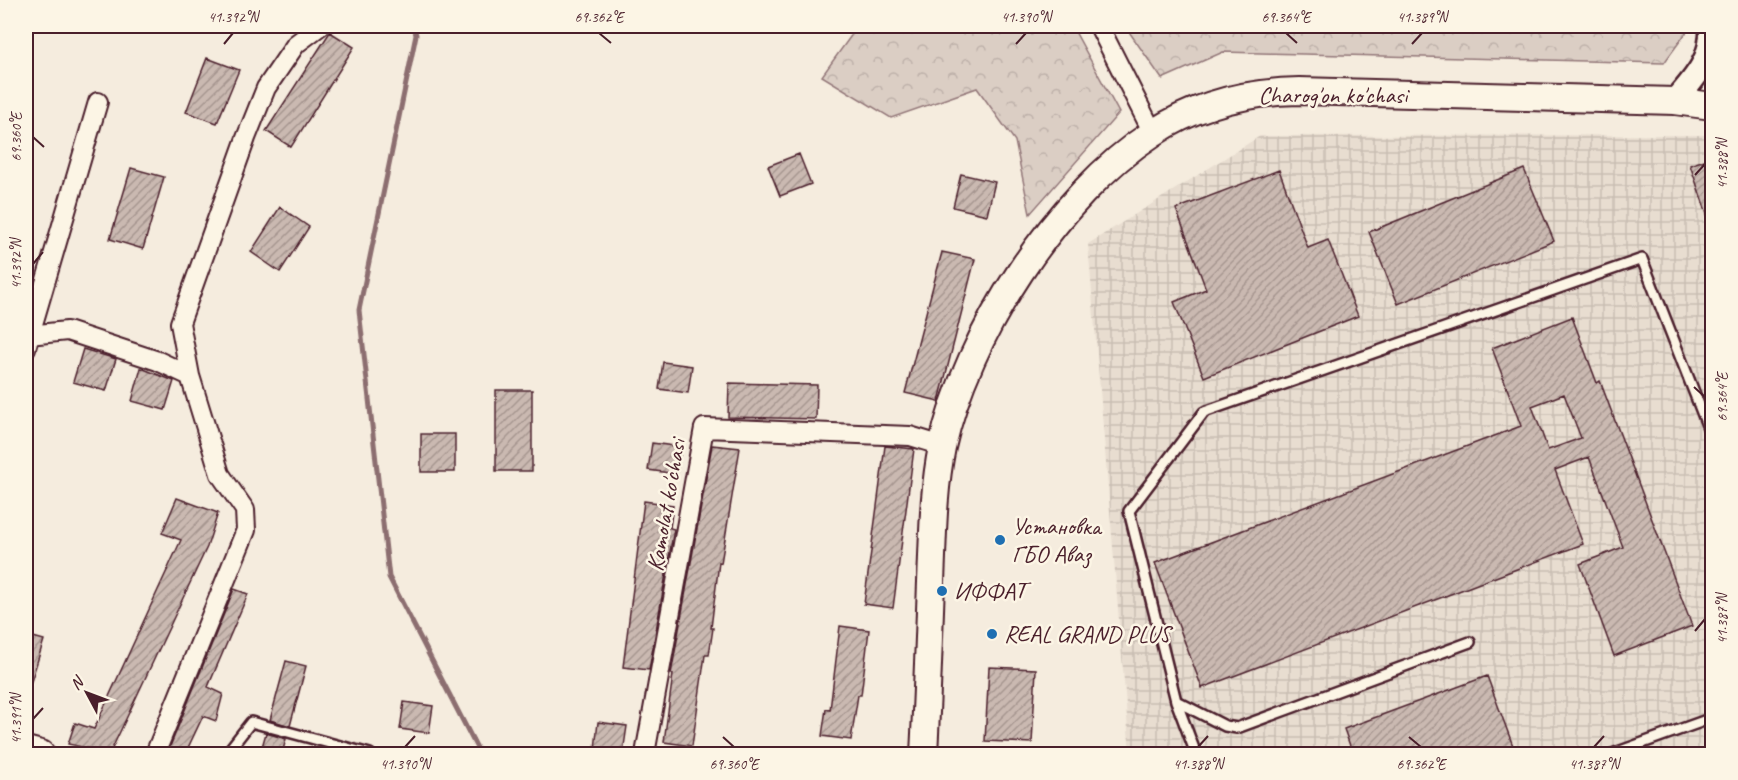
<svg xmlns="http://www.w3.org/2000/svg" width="1738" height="780" viewBox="0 0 1738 780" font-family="Caveat,sans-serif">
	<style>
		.industrial { fill: url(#industrial-grid) }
		.forest { fill: url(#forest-crowns); stroke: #927678; stroke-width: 1.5 }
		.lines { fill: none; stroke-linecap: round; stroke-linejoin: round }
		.stream { stroke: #8c6e70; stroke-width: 5 }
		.building { fill: url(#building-hatch); stroke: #4a1f2b; stroke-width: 1.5; fill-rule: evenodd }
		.service-casing { stroke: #4a1f2b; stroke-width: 14 }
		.minor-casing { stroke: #4a1f2b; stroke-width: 22 }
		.tertiary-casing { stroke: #4a1f2b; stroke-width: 27 }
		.secondary-casing { stroke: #4a1f2b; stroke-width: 30 }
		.service { stroke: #fcf5e5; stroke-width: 9 }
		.minor { stroke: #fcf5e5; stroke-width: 18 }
		.tertiary { stroke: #fcf5e5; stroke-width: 22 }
		.secondary { stroke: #fcf5e5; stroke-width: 26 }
		.ticks { fill: none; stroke: #4a1f2b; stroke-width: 2 }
		.poi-dot { fill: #1f6fb2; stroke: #fcf5e5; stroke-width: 2 }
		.labels { text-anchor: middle; stroke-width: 5; stroke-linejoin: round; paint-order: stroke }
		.street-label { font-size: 24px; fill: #4a1f2b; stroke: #fcf5e5 }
		.poi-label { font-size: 24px; fill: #4a1f2b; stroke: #fcf5e5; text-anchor: start }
		.neatline { fill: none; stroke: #4a1f2b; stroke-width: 2 }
		.ticks-label { font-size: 15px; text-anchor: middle; fill: #4a1f2b }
	</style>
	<defs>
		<pattern id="industrial-grid" width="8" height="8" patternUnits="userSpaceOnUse" patternTransform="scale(1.5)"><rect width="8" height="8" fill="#e8ddd0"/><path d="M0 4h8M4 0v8" fill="none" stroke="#c8bdb3"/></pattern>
		<pattern id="forest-crowns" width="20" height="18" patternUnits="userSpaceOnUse" patternTransform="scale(1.5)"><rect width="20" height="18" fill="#dbcec4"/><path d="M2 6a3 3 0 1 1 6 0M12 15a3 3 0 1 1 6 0" fill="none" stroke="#bdb0a9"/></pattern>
		<pattern id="building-hatch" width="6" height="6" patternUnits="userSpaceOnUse" patternTransform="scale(1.5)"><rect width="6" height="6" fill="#cab9b1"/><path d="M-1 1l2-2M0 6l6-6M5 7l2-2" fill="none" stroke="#a69690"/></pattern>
	</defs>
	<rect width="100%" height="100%" fill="#f5ecde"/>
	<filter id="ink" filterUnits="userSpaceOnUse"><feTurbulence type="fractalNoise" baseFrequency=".0167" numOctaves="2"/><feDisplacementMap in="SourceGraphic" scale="12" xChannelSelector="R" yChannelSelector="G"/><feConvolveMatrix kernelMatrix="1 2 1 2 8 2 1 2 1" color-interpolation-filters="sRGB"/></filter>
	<g filter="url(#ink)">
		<path class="industrial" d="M1712 135V754H1130L1088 244 1260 136Z"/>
		<path class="forest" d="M858 26H1072L1119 113 1030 214 1015 141 977 88 891 118 822 76Z
			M1125 26H1691L1664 63 1223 52 1162 79Z"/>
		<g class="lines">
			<path class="stream" d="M414 26 416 35 359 310 389 577 480 754"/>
		</g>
		<path class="building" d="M330 32 354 47 291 147 266 131Z
			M207 58 239 70 217 123 186 112Z
			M799 154 811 184 780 196 768 166Z
			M1713 157V222L1710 223 1690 165Z
			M131 168 164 177 143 249 110 239Z
			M1524 169 1554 241 1398 304 1369 232Z
			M1279 170 1308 248 1328 240 1358 316 1204 377 1174 302 1206 289 1176 209Z
			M961 174 995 182 987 215 953 207Z
			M280 207 309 227 280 272 251 252Z
			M942 252 975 259 939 401 905 393Z
			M1572 317 1597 383 1600 381 1692 626 1614 656 1580 564 1623 547 1589 457 1555 470 1583 544 1202 688 1155 563 1521 426 1492 348ZM1564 394 1581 438 1548 450 1532 406Z
			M83 349 116 359 106 391 73 382Z
			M663 362 692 366 688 393 659 389Z
			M141 368 174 381 165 410 132 401Z
			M729 383 817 385 816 419 728 417Z
			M496 390H532V471H496Z
			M421 434H455V472H421Z
			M652 443 681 447 677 474 648 470Z
			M712 445 740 448 721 563 719 562 711 628H713L709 655H705L692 746 664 742 673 674H671Z
			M885 446 914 449 893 608 864 604Z
			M177 498 218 513 207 547 110 753 68 744 75 723 94 729 181 540 162 533Z
			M644 501 673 505 670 528 674 529 649 670 623 667Z
			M234 589 248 594 208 687 223 694 216 721 203 716 185 754H167Z
			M840 626 869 630 861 695H858L851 740 822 736 826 709 830 710Z
			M26 635 44 640 29 688H26Z
			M286 661 306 666 290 726 270 720Z
			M989 667 1036 669 1032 743 985 741Z
			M1487 676 1516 754H1353L1344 729Z
			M404 702 433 706 429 733 400 729Z
			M598 722 627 726 623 753 595 749Z
			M266 733 286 739 282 754H260Z"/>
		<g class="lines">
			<defs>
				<path id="service" d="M1176 701 1225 726 1237 728 1470 642
					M226 754 251 722 370 754
					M1196 754 1176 701 1129 511 1204 412 1642 259 1712 438
					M1612 754 1712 718"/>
				<path id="minor" d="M1099 26 1153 133
					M29 335 67 331 158 361 190 376
					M26 348 98 102
					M155 754 246 530 245 510 220 474 190 376 180 323 246 138 266 88 296 44 320 26
					M645 754 704 428 910 436 943 446"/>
				<path id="tertiary" d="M1675 101C1696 77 1713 58 1711 26"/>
				<path id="secondary" d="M26 750 41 754
					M924 754C927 697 929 640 931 582 933 537 933 491 942 447 966 336 1057 195 1153 133 1197 104 1247 92 1299 91L1675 101 1712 106"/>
			</defs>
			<use href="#service" class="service-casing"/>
			<use href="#minor" class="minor-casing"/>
			<use href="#tertiary" class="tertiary-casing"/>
			<use href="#secondary" class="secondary-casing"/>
			<use href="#service" class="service"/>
			<use href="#minor" class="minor"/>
			<use href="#tertiary" class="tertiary"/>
			<use href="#secondary" class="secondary"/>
		</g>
	</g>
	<path class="ticks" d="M599 33 611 43M1286 33 1297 43M224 44 233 33M1016 44 1026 33M1412 44 1422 33M33 137 44 147M1695 175 1705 164M33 264 43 252M1694 387 1705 397M1695 631 1705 619M33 719 43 708M723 737 734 747M1409 737 1421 747M405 747 415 736M1198 747 1208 736M1594 747 1604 736"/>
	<g class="poi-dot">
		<circle cx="1000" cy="540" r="6"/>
		<circle cx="942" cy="591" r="6"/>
		<circle cx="992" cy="634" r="6"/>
	</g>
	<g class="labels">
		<g class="street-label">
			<text x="1333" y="103">Charog'on ko'chasi</text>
			<text transform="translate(666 505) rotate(-80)" y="8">Kamolat ko'chasi</text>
		</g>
		<g class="poi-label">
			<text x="1012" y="534">Установка<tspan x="1012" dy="28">ГБО Аваз</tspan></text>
			<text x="954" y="599">ИФФАТ</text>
			<text x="1004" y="642">REAL GRAND PLUS</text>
		</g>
	</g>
	<rect width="1738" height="780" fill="none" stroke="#fcf5e5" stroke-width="66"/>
	<g transform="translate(87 693) rotate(311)" stroke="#fcf5e5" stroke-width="4.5" paint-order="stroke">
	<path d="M0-4.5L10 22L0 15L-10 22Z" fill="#4a1f2b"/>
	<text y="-9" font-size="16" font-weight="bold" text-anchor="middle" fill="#4a1f2b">N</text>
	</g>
	<rect x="33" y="33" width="1672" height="714" class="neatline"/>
	<g class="ticks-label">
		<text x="233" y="22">41.392°N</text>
		<text x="599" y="22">69.362°E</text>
		<text x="1026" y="22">41.390°N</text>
		<text x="1286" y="22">69.364°E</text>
		<text x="1422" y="22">41.389°N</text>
		<text transform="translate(16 137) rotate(-90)" y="5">69.360°E</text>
		<text transform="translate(1722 164) rotate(-90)" y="5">41.388°N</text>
		<text transform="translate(16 264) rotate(-90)" y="5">41.392°N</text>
		<text transform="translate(1722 397) rotate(-90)" y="5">69.364°E</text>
		<text transform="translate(1722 619) rotate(-90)" y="5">41.387°N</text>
		<text transform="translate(16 719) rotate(-90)" y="5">41.391°N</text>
		<text x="405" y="769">41.390°N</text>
		<text x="734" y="769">69.360°E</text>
		<text x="1198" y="769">41.388°N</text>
		<text x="1421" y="769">69.362°E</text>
		<text x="1594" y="769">41.387°N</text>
	</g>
</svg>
